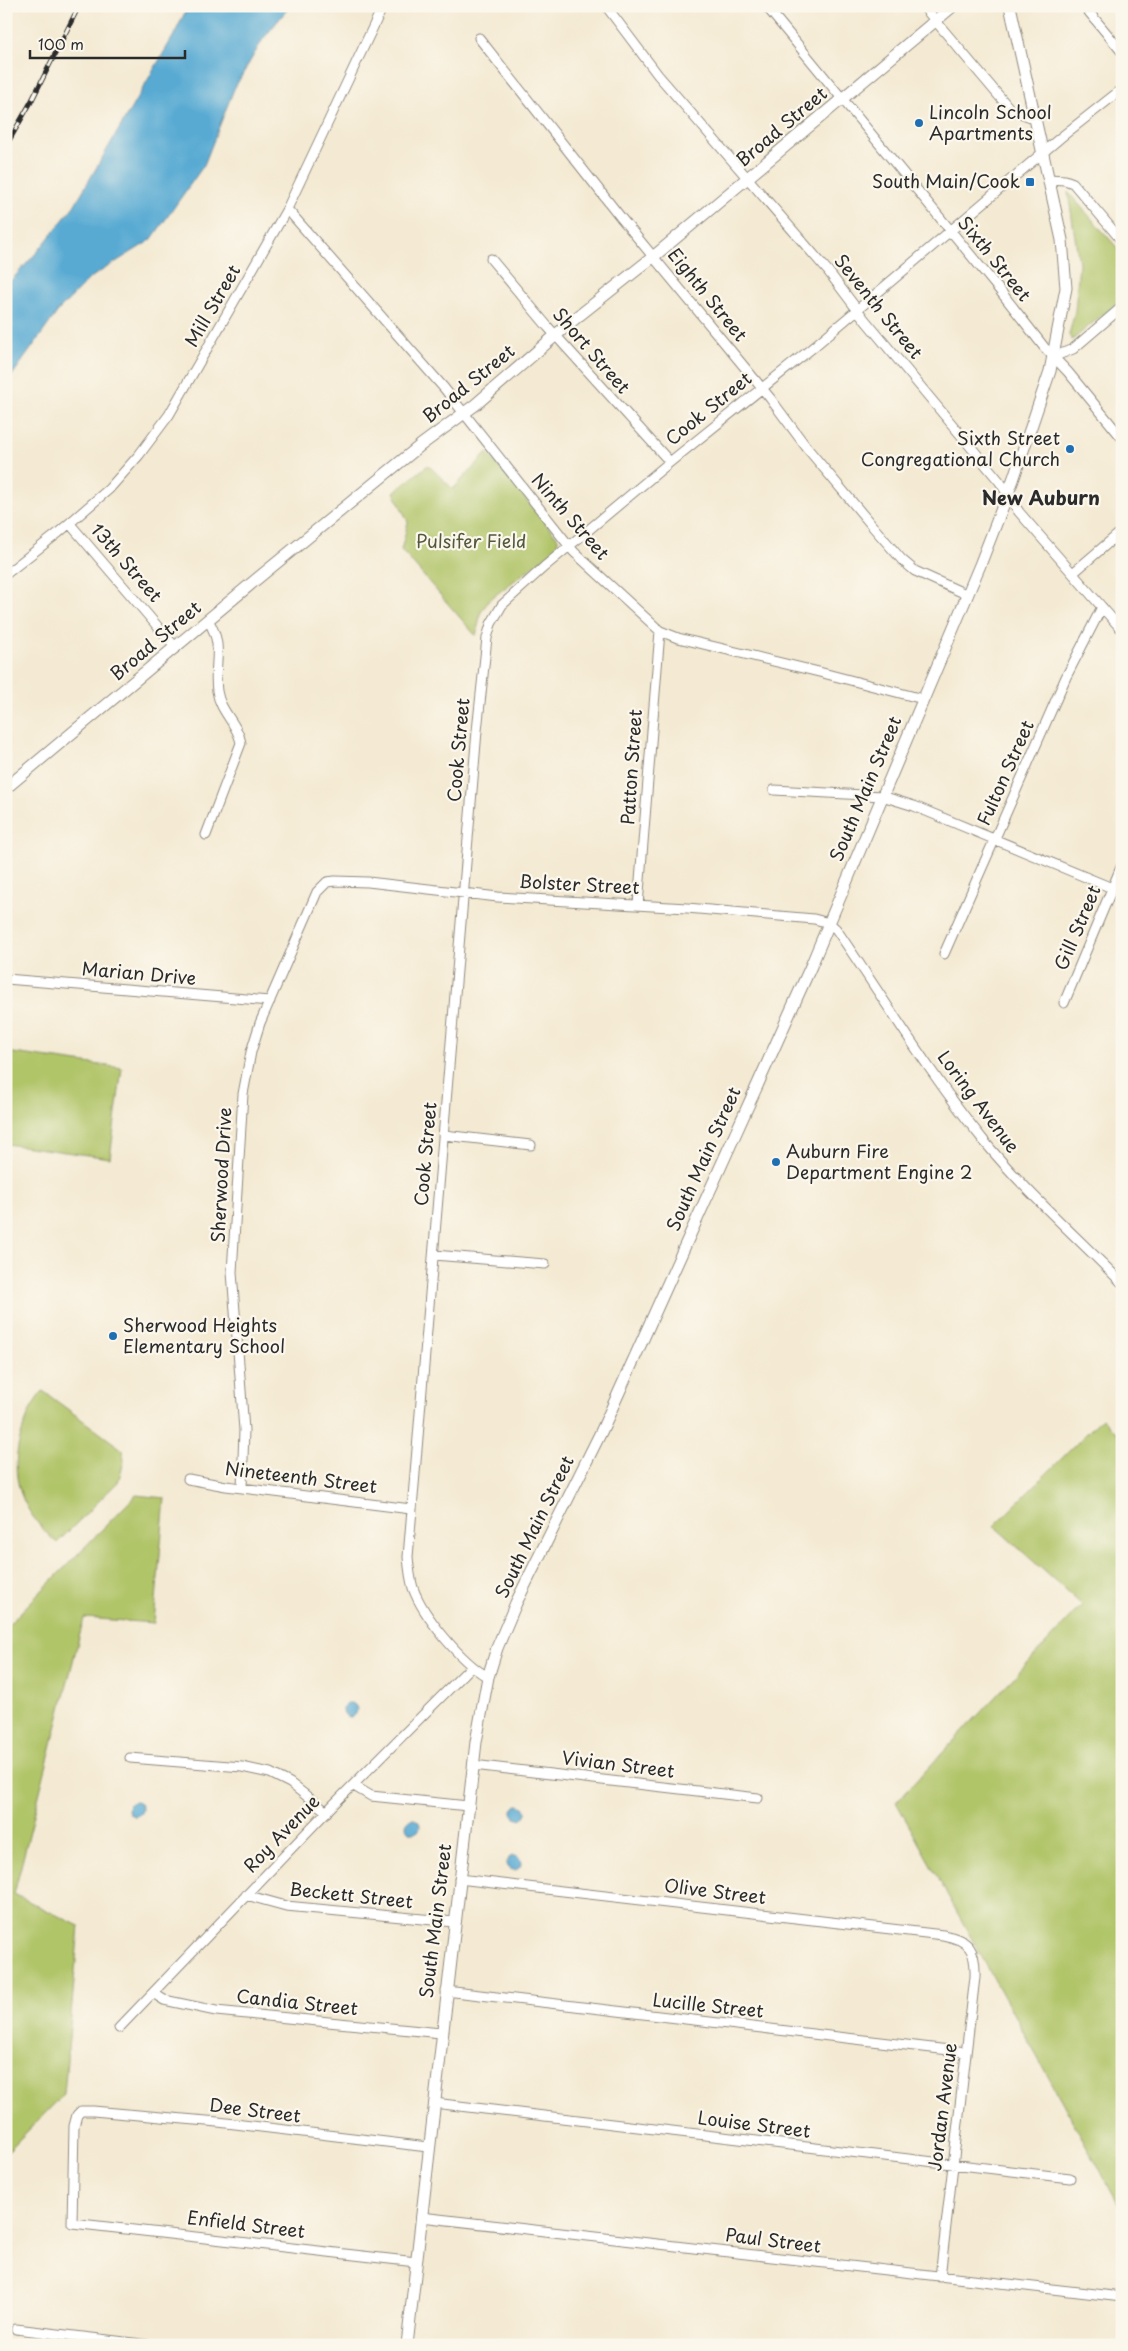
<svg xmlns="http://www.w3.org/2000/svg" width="1128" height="2351" viewBox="0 0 1128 2351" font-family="'Playpen Sans',sans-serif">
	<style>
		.green { fill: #b0c468; stroke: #6e784a }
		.water { fill: #58aad3; stroke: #426a7f }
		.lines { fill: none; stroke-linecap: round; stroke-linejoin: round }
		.minor-casing { stroke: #908a7f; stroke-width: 11 }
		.tertiary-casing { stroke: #908a7f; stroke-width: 13 }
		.minor { stroke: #fff; stroke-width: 9 }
		.tertiary { stroke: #fff; stroke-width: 11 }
		.rail-casing { stroke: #2b2b2b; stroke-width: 5 }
		.rail { stroke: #fbf7ec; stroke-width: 3; stroke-dasharray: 9; stroke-linecap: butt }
		.poi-dot { fill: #1f6fb2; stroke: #fbf7ec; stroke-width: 2 }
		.labels { text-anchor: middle; stroke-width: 4.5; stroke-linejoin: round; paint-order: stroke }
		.poi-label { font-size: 18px; fill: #2b2b2b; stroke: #fbf7ec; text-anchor: start }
		.street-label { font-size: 18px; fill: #2b2b2b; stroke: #fbf7ec }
		.park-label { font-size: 18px; fill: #53593d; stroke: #fbf7ec }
		.neighbourhood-label { font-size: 19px; font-weight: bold; fill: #2b2b2b; stroke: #fbf7ec }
	</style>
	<rect width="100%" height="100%" fill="#fbf7ec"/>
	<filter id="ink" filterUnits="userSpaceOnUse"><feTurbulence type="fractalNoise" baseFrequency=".02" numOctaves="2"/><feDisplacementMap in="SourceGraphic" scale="10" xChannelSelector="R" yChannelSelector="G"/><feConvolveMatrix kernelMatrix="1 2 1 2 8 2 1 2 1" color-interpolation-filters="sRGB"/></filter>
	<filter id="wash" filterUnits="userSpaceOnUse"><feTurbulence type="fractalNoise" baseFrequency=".0096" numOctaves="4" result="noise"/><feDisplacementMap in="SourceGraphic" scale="20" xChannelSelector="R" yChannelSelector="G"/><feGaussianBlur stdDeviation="1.12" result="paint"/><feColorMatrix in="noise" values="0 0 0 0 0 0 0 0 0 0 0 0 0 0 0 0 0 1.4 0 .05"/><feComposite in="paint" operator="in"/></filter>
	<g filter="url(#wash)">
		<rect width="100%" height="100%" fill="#f4ead3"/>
		<path class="green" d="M1068 192 1122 253V299L1072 340 1069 335 1075 311 1079 263Z
			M487 453 558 538 557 548 489 600 481 612 476 636 401 550 408 522 394 492 428 465 453 489Z
			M6 1052 122 1068 110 1158 6 1144Z
			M43 1391 123 1450 124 1462 118 1482 57 1543C22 1512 7 1478 22 1432 27 1417 32 1403 43 1391Z
			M1102 1418 1122 1438V2210L896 1802 1082 1605 994 1526Z
			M136 1495 165 1498 154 1623 84 1618 14 1894 79 1926 64 2094 6 2153V1627Z"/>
		<path class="water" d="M188 6H290L263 39 234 89 204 165 151 240 90 278 58 311 6 384V286L39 250 74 206 174 35Z
			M343 1710a7 7 0 1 1 14 0a7 7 0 1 1-14 0Z
			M128 1809a7 7 0 1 1 14 0a7 7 0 1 1-14 0Z
			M512 1812a7 7 0 1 1 14 0a7 7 0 1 1-14 0Z
			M406 1826a7 7 0 1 1 14 0a7 7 0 1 1-14 0Z
			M507 1863a7 7 0 1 1 14 0a7 7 0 1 1-14 0Z"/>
	</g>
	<g filter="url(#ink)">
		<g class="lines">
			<defs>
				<path id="minor" d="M606 6 658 75 828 271 865 320 1000 482 1019 512 1122 630
					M766 6 1001 292 1044 347 1068 372 1122 438
					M923 6 1010 109 1033 118
					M1084 6 1122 52
					M479 38 622 219 770 398 807 448 874 528 902 560 915 571 968 595
					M1048 179 1065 180 1073 183 1122 241
					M287 209 444 388 574 552 660 631 678 638 819 672 923 699
					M491 259 548 327 670 462
					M1053 357 1073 349 1122 307
					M70 524 176 648
					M1073 573 1122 531
					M6 574 57 534 109 489 139 455 169 415 287 209 383 6
					M774 790 882 796 914 806 1112 888
					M206 835 241 743C238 724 220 712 217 691 213 663 225 647 208 620
					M638 905 660 631
					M944 954 1066 677 1102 607
					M6 979 270 1001
					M1064 1003 1122 865
					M444 1135 531 1145
					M434 1255 545 1264
					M188 1479 226 1486 411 1509
					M242 1488 244 1430 232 1272 243 1094 251 1052 260 1023 317 892 327 882 335 881 368 882 498 897 687 908 814 919 829 923 836 929C884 999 931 1076 984 1141 1026 1192 1076 1236 1122 1283
					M488 1677C462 1663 423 1616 413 1588 410 1578 409 1568 408 1557L477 731 487 638 491 624 502 605 544 567 670 462 811 349 1060 138 1122 89
					M130 1758 242 1767 270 1773 290 1783 327 1812
					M473 1765 758 1798
					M354 1786 371 1796 468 1806
					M459 1879 943 1935C970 1940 976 1950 975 1977L940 2277
					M246 1895 286 1906 454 1922
					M446 1991 966 2052
					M153 1993 164 2000 216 2011 441 2033
					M119 2028 332 1806 471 1667
					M434 2103 1070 2178
					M421 2217 1122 2297
					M416 2262 72 2223 74 2126 77 2115 81 2111H93L218 2122 428 2147
					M16 2329 150 2345"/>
				<path id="tertiary" d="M6 788 258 578 421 445 475 405 571 322 653 257 953 6
					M407 2345 476 1742 488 1677 497 1648 516 1603 602 1430 811 966 980 565 1013 480 1050 371 1066 288 1062 240 1010 6"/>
			</defs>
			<use href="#minor" class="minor-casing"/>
			<use href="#tertiary" class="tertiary-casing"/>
			<use href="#minor" class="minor"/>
			<use href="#tertiary" class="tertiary"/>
			<defs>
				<path id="rail" d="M6 146 31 102 79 6"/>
			</defs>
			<use href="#rail" class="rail-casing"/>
			<use href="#rail" class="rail"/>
		</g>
	</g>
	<g class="poi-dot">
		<circle cx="919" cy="123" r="5"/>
		<rect x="1025" y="177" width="10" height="10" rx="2.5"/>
		<circle cx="1070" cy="449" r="5"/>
		<circle cx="776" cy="1162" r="5"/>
		<circle cx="113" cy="1336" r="5"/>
	</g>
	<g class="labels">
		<g class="poi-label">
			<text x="929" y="119">Lincoln School<tspan x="929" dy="21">Apartments</tspan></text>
			<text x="1020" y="188" text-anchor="end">South Main/Cook</text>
			<text x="1060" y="445" text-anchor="end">Sixth Street<tspan x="1060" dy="21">Congregational Church</tspan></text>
			<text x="786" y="1158">Auburn Fire<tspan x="786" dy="21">Department Engine 2</tspan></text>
			<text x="123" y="1332">Sherwood Heights<tspan x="123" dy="21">Elementary School</tspan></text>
		</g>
		<g class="street-label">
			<text transform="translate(782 127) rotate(-40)" y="6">Broad Street</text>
			<text transform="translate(994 259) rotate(51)" y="6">Sixth Street</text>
			<text transform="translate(707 295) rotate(51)" y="6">Eighth Street</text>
			<text transform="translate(213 306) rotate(-60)" y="6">Mill Street</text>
			<text transform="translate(878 307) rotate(51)" y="6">Seventh Street</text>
			<text transform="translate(591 351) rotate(49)" y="6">Short Street</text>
			<text transform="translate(469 384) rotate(-39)" y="6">Broad Street</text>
			<text transform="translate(709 409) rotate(-39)" y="6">Cook Street</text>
			<text transform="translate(570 517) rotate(49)" y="6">Ninth Street</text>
			<text transform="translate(126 563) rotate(49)" y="6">13th Street</text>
			<text transform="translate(156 641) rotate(-40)" y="6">Broad Street</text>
			<text transform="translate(459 750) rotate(-85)" y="6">Cook Street</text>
			<text transform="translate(632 767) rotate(-86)" y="6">Patton Street</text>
			<text transform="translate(1006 773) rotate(-66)" y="6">Fulton Street</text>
			<text transform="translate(866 789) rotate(-67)" y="6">South Main Street</text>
			<text transform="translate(579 885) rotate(3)" y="6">Bolster Street</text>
			<text transform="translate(1078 928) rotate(-67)" y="6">Gill Street</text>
			<text transform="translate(139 974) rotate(5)" y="6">Marian Drive</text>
			<text transform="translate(978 1102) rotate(53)" y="6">Loring Avenue</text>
			<text transform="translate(426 1154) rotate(-85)" y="6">Cook Street</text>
			<text transform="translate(704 1159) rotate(-66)" y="6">South Main Street</text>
			<text transform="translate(222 1175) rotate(-87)" y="6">Sherwood Drive</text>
			<text transform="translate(301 1478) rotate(7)" y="6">Nineteenth Street</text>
			<text transform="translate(535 1527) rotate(-64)" y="6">South Main Street</text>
			<text transform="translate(618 1765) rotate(7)" y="6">Vivian Street</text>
			<text transform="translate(282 1834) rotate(-46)" y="6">Roy Avenue</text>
			<text transform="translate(715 1892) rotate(7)" y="6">Olive Street</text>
			<text transform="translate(351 1896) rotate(6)" y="6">Beckett Street</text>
			<text transform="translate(436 1921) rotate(-83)" y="6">South Main Street</text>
			<text transform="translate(297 2003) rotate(6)" y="6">Candia Street</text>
			<text transform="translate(708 2006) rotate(6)" y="6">Lucille Street</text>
			<text transform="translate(943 2107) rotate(-83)" y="6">Jordan Avenue</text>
			<text transform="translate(255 2111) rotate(7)" y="6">Dee Street</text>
			<text transform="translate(754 2125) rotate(7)" y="6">Louise Street</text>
			<text transform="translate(246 2225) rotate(7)" y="6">Enfield Street</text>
			<text transform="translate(773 2241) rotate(7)" y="6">Paul Street</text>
		</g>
		<g class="park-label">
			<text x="471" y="548">Pulsifer Field</text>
		</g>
		<g class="neighbourhood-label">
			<text x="1041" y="505">New Auburn</text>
		</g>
	</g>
	<rect width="1128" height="2351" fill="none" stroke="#fbf7ec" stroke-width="25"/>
	<path d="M30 50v8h155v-8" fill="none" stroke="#2b2b2b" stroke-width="2.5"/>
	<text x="38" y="50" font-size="15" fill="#2b2b2b" stroke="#fbf7ec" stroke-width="4" paint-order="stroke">100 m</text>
</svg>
